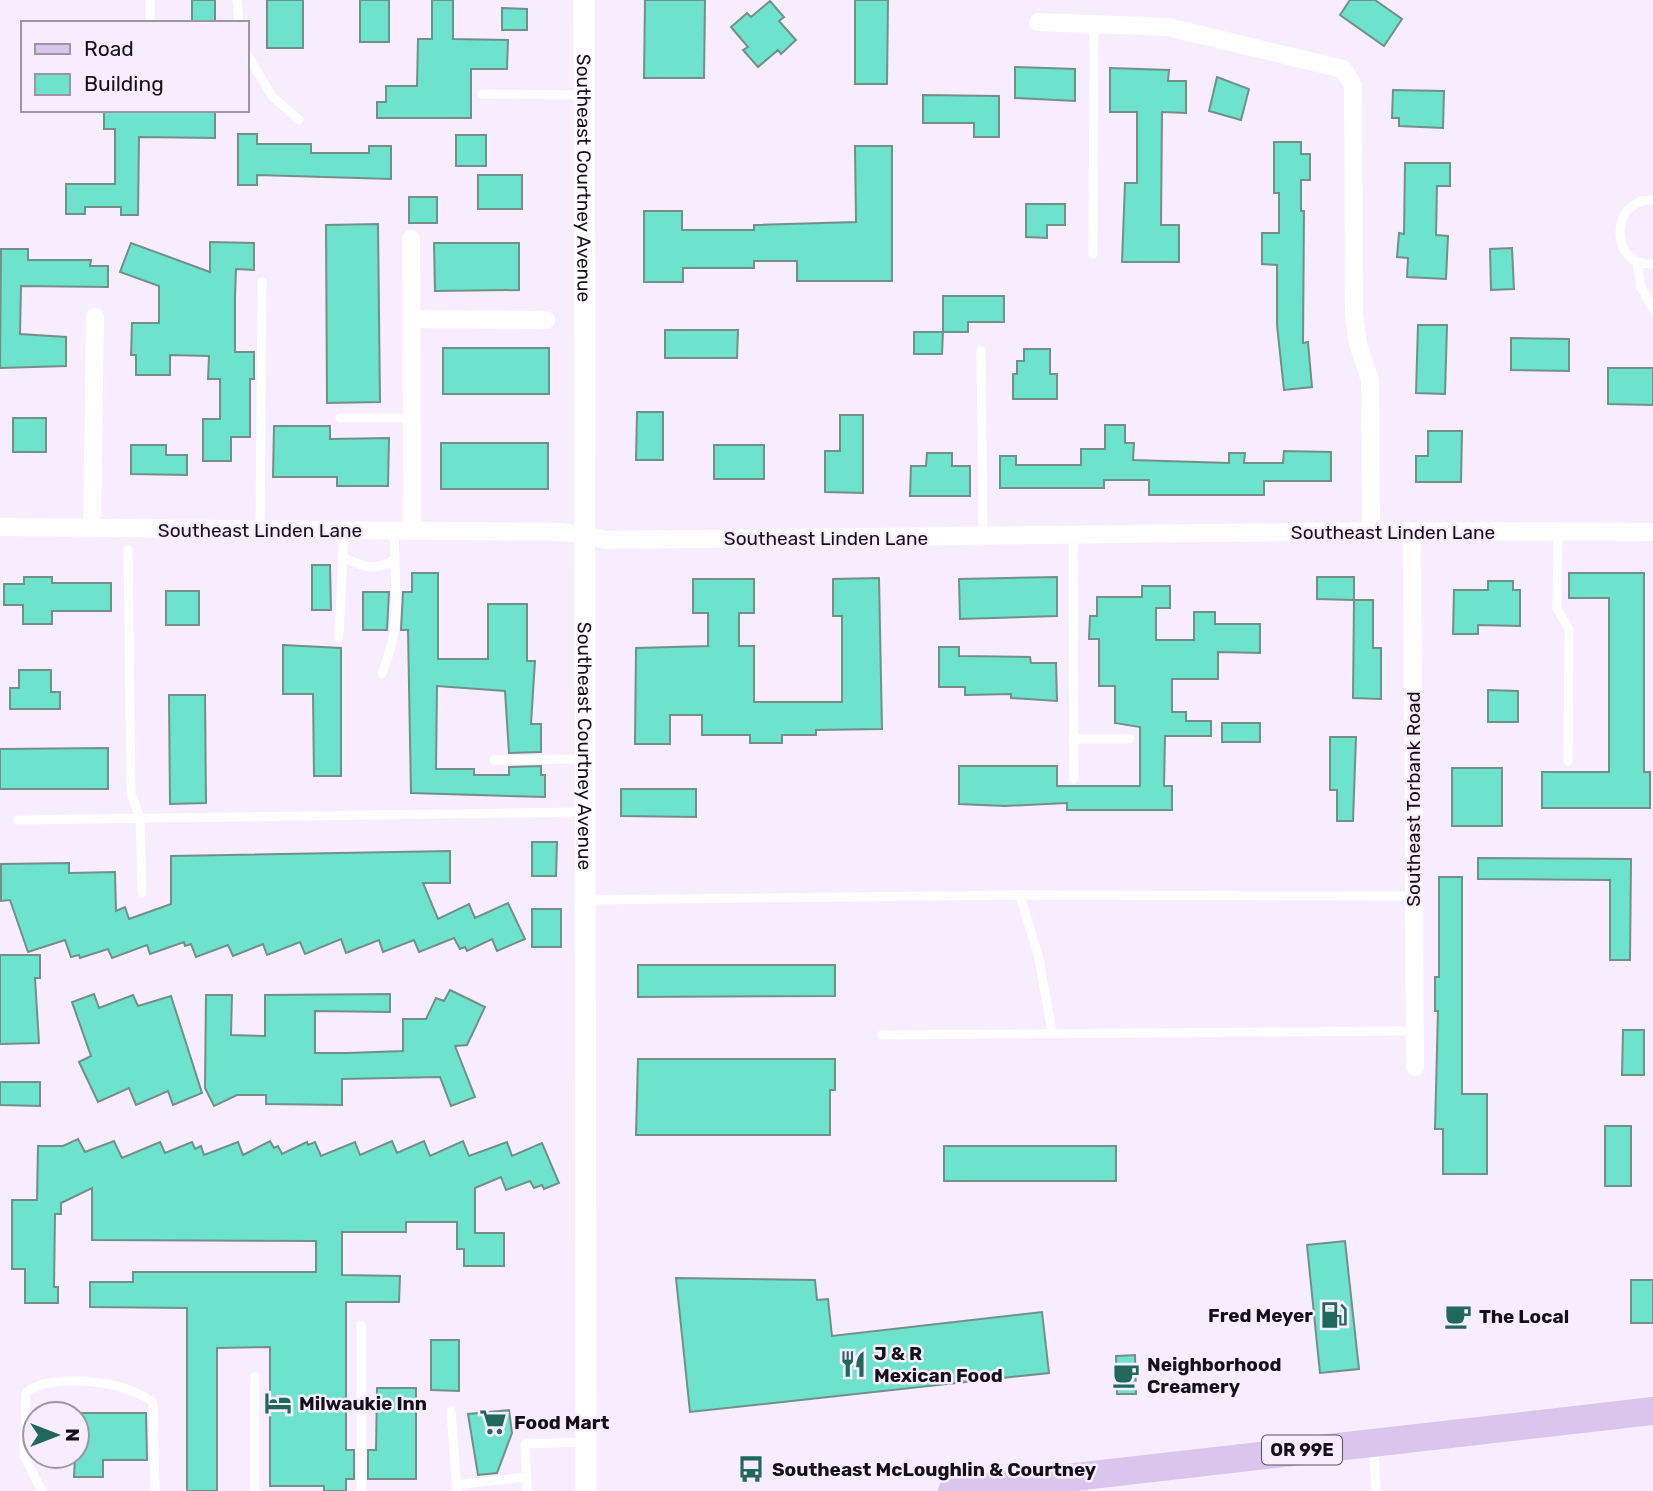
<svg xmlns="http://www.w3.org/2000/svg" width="1653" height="1491" viewBox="0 0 1653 1491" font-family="Rubik,sans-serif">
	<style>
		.building { fill: #6de3cd; stroke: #728f88; stroke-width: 2 }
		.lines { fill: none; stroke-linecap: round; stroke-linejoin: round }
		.service { stroke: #fff; stroke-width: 9 }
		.minor { stroke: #fff; stroke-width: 18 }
		.tertiary { stroke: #fff; stroke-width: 21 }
		.primary { stroke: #dcc5ec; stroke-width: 28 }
		.labels { text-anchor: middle; stroke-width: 5; stroke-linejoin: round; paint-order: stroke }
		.shield { fill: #f7edff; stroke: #59525d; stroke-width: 2 }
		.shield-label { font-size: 18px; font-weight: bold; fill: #151018 }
		.street-label { font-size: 19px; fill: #151018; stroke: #f7edff }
		.poi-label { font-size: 19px; font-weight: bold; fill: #151018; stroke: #f7edff; text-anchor: start }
	</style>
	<rect width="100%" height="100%" fill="#f7edff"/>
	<path class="building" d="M192 0H215V23H192Z
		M267 0H303V48H267Z
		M360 0H389V42H360Z
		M432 0H453V39L508 40 507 69H471V118H377V102H386V86H417L418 39H432Z
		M645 0H705L704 78H644Z
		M855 0H888L887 84H855Z
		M1350 0H1375L1402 19 1384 46 1340 15Z
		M770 1 784 17 779 21 796 40 781 54 778 50 758 67 743 50 748 47 731 27 747 13 751 17Z
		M502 8 527 9V30H502Z
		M1015 67 1075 69V101L1015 98Z
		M1110 68 1169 70 1168 81H1186V113L1162 112 1161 225H1179V262H1122L1125 183H1137V112H1110Z
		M1217 77 1249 89 1241 120 1209 111Z
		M1393 90 1444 91 1443 128 1399 126V118H1392Z
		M923 95 999 96V137H974V123H923Z
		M104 110H215V138L139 137 138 215H121V207H85V214H66V184H115V129H104Z
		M238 134H257V144H311V153H369V146H391V179L257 175V185H238Z
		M456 135H486V166H456Z
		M1274 142H1301V154H1310V180H1301V211H1304L1303 343 1308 342 1312 387 1284 390 1277 325V265L1262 264V233H1279V193H1274Z
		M855 146H892V281H797V261H754V268H683V282H644V211H682V230H754V225L856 222Z
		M1405 163H1450V186H1437L1436 235 1448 236 1446 279 1407 277 1408 258 1397 257 1399 233 1404 234Z
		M478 175H522V209H478Z
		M409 197H437V223H409Z
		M1026 204H1065V225H1047V238L1026 237Z
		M378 224 380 402 327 403 326 225Z
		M210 242 254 243V270L236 269 235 297V352H254V379H250V437H231V461H203V419H220V379H208L209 356 170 355V375H136V355H131L132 323H159V286L120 272 131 243 210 272Z
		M434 243H519V290L435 291Z
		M1512 248 1514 289 1491 290 1490 249Z
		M1 249H28V260H91L90 266H108V287L21 286 20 334 66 337V366L0 368Z
		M943 296H1004V322H968V332H943Z
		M1418 325H1447L1445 394 1416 393Z
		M665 330H738L737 358H665Z
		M914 332H943L942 354H914Z
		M1511 338 1569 339V371L1511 370Z
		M443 348H549V394H443Z
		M1024 349H1050V374H1057V399H1013V374H1017V361H1024Z
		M1608 368H1653V405L1608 404Z
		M637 412H663V460H636Z
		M840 415H863V493L825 492V451H840Z
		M13 418H46V452H13Z
		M1105 425H1125V443H1134L1133 460 1229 463V453H1245L1244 463H1283L1284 451 1331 452V481H1264V495H1149V480H1104V488H1000V456H1016V465H1081V449H1105Z
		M274 426H330V439L389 438 388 486H337V477H273Z
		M1428 431H1462L1461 482H1416V456H1428Z
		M441 443H548V489H441Z
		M131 445H166V455H187V475L131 474Z
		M714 445H764V479H714Z
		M927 453H952V466H970V496H910L911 466H926Z
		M312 565H330L331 610H312Z
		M412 573H438V659H488V604H527V661H535L531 724H541V752L509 753 505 691 437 686 436 769H474V775H509V767L541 766V775H545V797L411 793 408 630H401L403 592H412Z
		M1569 573H1644V772H1650V808H1542V772H1609V598H1569Z
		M24 577H52V583H111V611H52V624H23V605H4V584H24Z
		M1057 577V616L960 619 959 579Z
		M1317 577H1354V600L1317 599Z
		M879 578 882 729 816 730V735H782V743H750V735H702V715H670V744H635L636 648 708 646V613H693V579H754V613H739V646H754V702H842V616H833V579Z
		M1488 581H1513V590H1520V626L1478 625V634H1453L1454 590H1488Z
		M1142 586H1170V608H1156V640H1194V612H1215V624H1260V653L1218 652V679H1172V712H1186V721H1211V736H1165L1164 786H1172V810H1067V803L1005 806 959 804V766H1057V786H1140V727L1115 723V686H1099V639H1089L1090 616H1097V597H1142Z
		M166 591H199V625H166Z
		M363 592H389L387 630H363Z
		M1354 600H1373V648H1381V699L1353 698Z
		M283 645 341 648V776H314L313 694H283Z
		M939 647H959V656L1030 657 1031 663H1056L1057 701 1011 698V694L965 695V687H939Z
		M19 670H51V692H60V709H10V688H19Z
		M1488 690 1518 691V722H1488Z
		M169 695H205L206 803 170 804Z
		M1222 723H1260V742H1222Z
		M1330 737H1356L1353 821H1337V790H1330Z
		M108 748V789H0V749Z
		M1452 768H1502V826H1452Z
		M621 789H696V817L621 816Z
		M532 842H557L556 876H532Z
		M450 851V883H423L438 919 469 904 475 918 508 903 525 939 497 951 492 939 467 951 465 947 460 949 454 938 419 952 414 940 383 952 379 940 346 953 341 939 305 954 300 942 267 955 263 944 233 956 228 945 196 957 191 944 185 946 184 942 150 954 147 945 112 958 108 949 80 958 79 955 71 957 65 940 28 952 10 900 1 901V864L69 863V873L115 872 116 911 125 907 129 919 171 904V856Z
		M1478 858 1631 859 1630 960H1610V880L1478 879Z
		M1439 877H1462V1094H1487V1174H1443V1129H1435L1438 1011H1435V977H1439Z
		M532 909H561V947H532Z
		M0 955H40V978H35L39 1043 0 1044Z
		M638 965H835V996L638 997Z
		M450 990 485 1007 467 1045 455 1046 475 1097 451 1106 440 1077 342 1079V1105L266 1104V1095H237L214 1106 205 1088 206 995H232L231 1035 265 1036V995L390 994V1012L315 1011V1053H347L403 1051V1019H426L436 998 444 1001Z
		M94 994 99 1008 133 995 138 1006 171 996 202 1093 173 1105 168 1091 136 1105 129 1088 98 1102 79 1062 91 1056 72 1002Z
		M1623 1030H1644V1075H1622Z
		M638 1059H835V1090H830V1135H636Z
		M0 1082H40V1106L0 1105Z
		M1605 1126H1631V1186H1605Z
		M78 1139 85 1152 114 1141 122 1158 160 1142 165 1153 192 1142 195 1149 201 1146 204 1155 238 1142 243 1155 270 1141 274 1148 278 1146 282 1154 307 1142 308 1145 315 1142 321 1156 355 1142 360 1155 392 1141 397 1153 424 1141 430 1156 463 1141 469 1156 507 1142 512 1156 542 1143 559 1183 544 1189 542 1185 534 1188 530 1181 506 1190 501 1177 475 1188V1233H504V1266H464V1249H457V1222H406V1232H342V1275L400 1276 399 1302H346V1450H354V1479H346V1491H324V1486H270V1347L217 1348V1491H187V1308L90 1307V1282H133V1272H316V1241L92 1240V1188L61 1203V1214H55L54 1287H58V1303H25V1269H12V1200H37L38 1146H63Z
		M944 1146H1116V1181H944Z
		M1345 1241 1359 1369 1320 1373 1307 1245Z
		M676 1278 815 1280 817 1300 828 1299 832 1336 1042 1312 1049 1373 690 1412Z
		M1631 1280H1653V1323H1631Z
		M431 1340H459V1391L431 1390Z
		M1135 1355 1136 1394H1117L1116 1356Z
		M377 1388H416V1479H368V1450H376Z
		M509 1410 512 1433 497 1473 478 1475 468 1414Z
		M77 1413H146L147 1460H103V1477H74Z"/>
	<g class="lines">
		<path class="service" d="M150 0V23
			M237 0 239 23
			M247 54 272 96 299 120
			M482 94 583 95
			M1653 200C1609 198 1609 267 1653 264
			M1093 254 1094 24
			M1637 262 1641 287 1653 309
			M981 351 983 537
			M340 418H411
			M260 529 262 282
			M1558 532 1557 609 1569 629 1568 761
			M1073 535 1074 779
			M128 549 131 793 140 818 142 893
			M343 557C361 567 377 572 395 559L394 531
			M339 638 344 530
			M382 674C400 627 396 607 395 559
			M1073 739H1130
			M494 760 583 759
			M18 820 583 812
			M1020 895 1039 959 1052 1032
			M587 900 1020 895 1414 896
			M882 1035 1415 1031
			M361 1325V1491
			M255 1377V1491
			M451 1411 457 1491
			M1374 1447 1376 1491
			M456 1485 526 1477
			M42 1491 24 1456 26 1393C50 1371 129 1381 153 1403L155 1491
			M527 1491 525 1444 585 1442"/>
		<path class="minor" d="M1038 22 1168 27 1343 69 1353 85 1354 315 1358 344 1370 380 1371 531
			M411 239 412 531
			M411 319 546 320
			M0 527 564 532 607 540 1371 531 1653 532
			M92 528 95 317
			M1412 531 1415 1067"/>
		<path class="tertiary" id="s1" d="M584 0 586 1491"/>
		<path class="primary" d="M952 1491 1653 1411"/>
	</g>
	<defs>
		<symbol id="fuel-bare" viewBox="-9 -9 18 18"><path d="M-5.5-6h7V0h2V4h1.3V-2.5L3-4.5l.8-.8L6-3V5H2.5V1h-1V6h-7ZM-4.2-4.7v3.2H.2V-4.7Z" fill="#21685c" stroke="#f7edff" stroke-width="2.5" paint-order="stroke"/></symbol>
		<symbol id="cafe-bare" viewBox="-9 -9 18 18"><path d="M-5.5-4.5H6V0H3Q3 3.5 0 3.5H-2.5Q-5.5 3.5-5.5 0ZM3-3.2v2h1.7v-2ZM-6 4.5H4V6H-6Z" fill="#21685c" stroke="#f7edff" stroke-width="2.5" paint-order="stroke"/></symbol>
		<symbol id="restaurant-bare" viewBox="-9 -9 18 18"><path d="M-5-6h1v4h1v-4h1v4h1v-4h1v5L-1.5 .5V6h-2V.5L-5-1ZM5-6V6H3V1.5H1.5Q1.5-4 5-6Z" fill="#21685c" stroke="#f7edff" stroke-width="2.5" paint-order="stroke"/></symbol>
		<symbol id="hotel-bare" viewBox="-9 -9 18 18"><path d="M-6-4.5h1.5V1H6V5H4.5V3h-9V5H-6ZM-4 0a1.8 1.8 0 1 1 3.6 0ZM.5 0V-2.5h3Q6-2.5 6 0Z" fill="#21685c" stroke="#f7edff" stroke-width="2.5" paint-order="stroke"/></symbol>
		<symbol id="supermarket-bare" viewBox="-9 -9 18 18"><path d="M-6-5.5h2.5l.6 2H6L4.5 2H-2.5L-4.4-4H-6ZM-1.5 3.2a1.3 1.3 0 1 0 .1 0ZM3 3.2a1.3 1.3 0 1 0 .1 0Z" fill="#21685c" stroke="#f7edff" stroke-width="2.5" paint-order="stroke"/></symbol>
		<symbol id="bus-bare" viewBox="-9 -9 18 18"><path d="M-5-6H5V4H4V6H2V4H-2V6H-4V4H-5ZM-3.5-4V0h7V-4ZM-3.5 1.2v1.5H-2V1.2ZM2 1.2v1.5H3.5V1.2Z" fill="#21685c" stroke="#f7edff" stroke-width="2.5" paint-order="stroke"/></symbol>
	</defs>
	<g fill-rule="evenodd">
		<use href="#fuel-bare" x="1315" y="1296" width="38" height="38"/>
		<use href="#cafe-bare" x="1439" y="1297" width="38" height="38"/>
		<use href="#restaurant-bare" x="834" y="1345" width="38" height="38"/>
		<use href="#cafe-bare" x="1107" y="1356" width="38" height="38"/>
		<use href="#hotel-bare" x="259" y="1384" width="38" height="38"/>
		<use href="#supermarket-bare" x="474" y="1403" width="38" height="38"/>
		<use href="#bus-bare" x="732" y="1450" width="38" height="38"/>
	</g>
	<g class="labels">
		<rect class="shield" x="1262" y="1435.5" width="80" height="29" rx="5"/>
		<g class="shield-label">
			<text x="1302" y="1456">OR 99E</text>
		</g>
		<g class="street-label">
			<text dy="7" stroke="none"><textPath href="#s1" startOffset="178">Southeast Courtney Avenue</textPath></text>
			<text x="260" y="537">Southeast Linden Lane</text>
			<text x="1393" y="539">Southeast Linden Lane</text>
			<text x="826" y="545">Southeast Linden Lane</text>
			<text dy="7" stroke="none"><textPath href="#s1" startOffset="746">Southeast Courtney Avenue</textPath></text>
			<text transform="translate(1413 799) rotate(-90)" y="7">Southeast Torbank Road</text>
		</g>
		<g class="poi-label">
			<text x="1313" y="1322" text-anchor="end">Fred Meyer</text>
			<text x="1479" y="1323">The Local</text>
			<text x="874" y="1360">J &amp; R<tspan x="874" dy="22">Mexican Food</tspan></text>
			<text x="1147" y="1371">Neighborhood<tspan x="1147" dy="22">Creamery</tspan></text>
			<text x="299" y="1410">Milwaukie Inn</text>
			<text x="514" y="1429">Food Mart</text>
			<text x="772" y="1476">Southeast McLoughlin &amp; Courtney</text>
		</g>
	</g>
	<rect x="21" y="21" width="228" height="91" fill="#f7edff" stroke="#9d95a3" stroke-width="2"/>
	<rect x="35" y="44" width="35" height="10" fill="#dcc5ec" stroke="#9d95a3" stroke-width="2"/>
	<text x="84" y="56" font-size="21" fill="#151018">Road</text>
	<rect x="35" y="74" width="35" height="21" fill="#6de3cd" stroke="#9d95a3" stroke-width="2"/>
	<text x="84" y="91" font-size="21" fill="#151018">Building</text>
	<g transform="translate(56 1435) rotate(90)"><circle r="33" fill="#f7edff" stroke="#9d95a3" stroke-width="2"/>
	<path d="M0-5L12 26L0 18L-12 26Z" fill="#21685c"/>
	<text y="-10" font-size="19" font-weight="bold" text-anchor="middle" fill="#151018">N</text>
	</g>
</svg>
